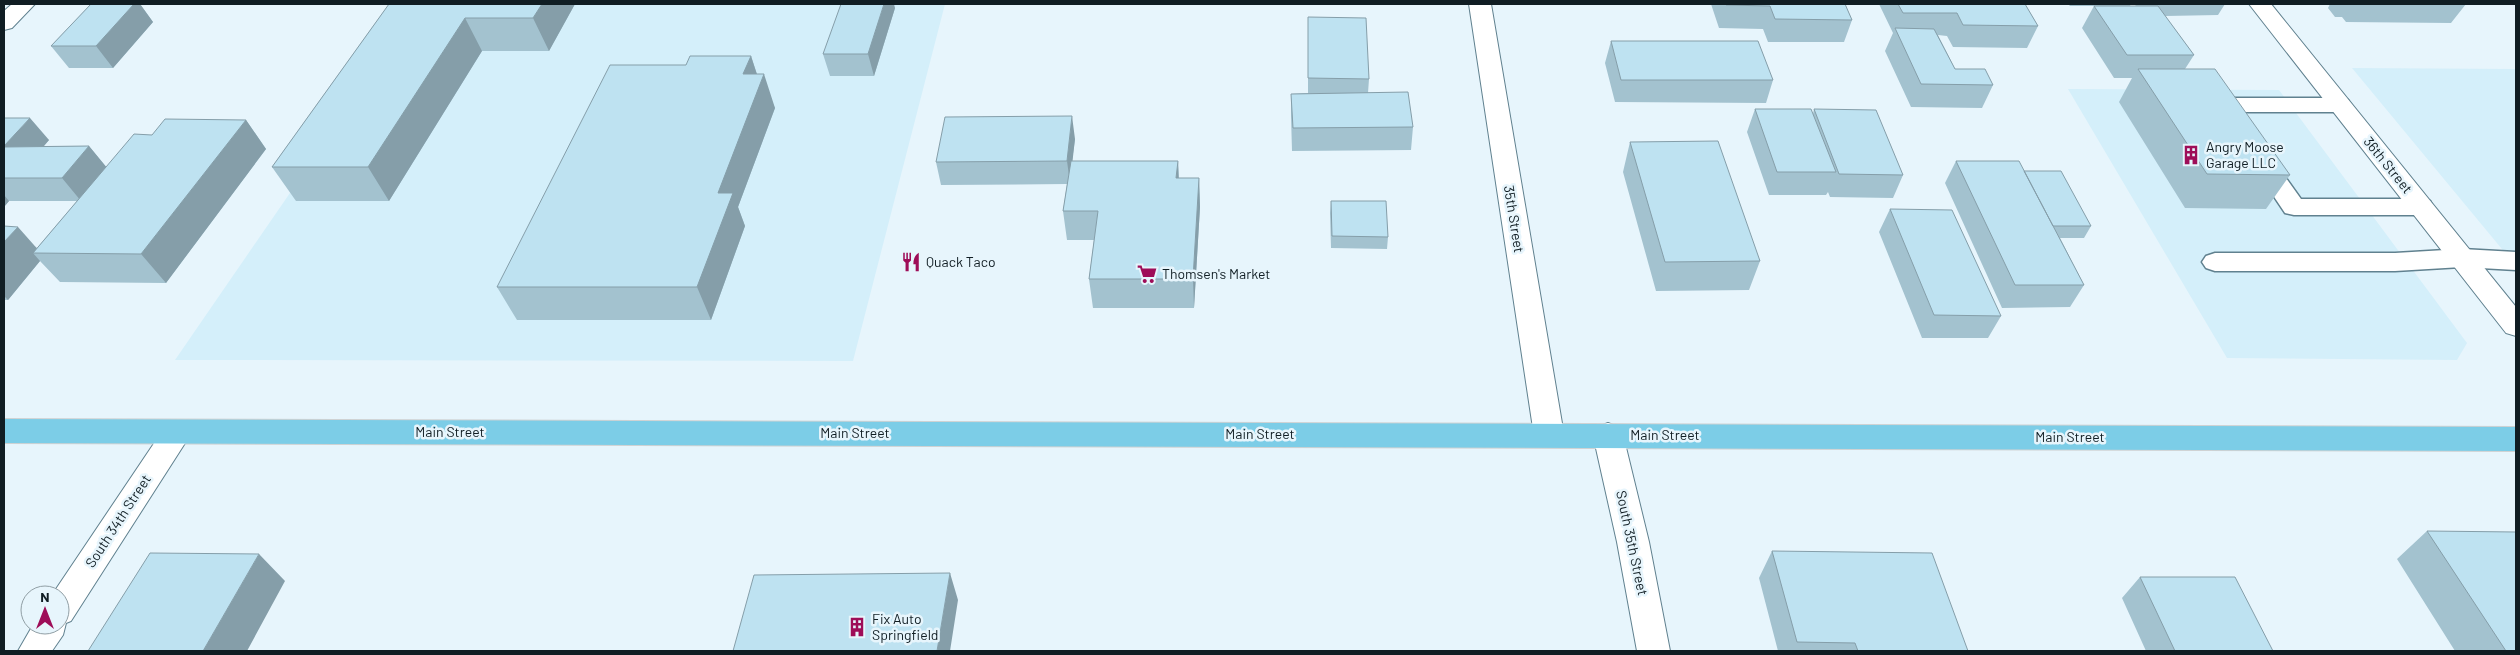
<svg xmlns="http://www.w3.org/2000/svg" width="2520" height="655" viewBox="0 0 2520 655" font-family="Barlow,sans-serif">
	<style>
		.built { fill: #d4effa }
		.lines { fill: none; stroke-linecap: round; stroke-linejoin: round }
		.lane-casing { stroke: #60818f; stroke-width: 3 }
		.street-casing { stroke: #60818f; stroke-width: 2 }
		.primary-casing { stroke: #cfd2d3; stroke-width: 2 }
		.lane { fill: #fff; fill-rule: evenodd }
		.street { fill: #fff; fill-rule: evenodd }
		.primary { fill: #7ccde7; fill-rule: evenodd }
		.wall { fill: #a3c2cf }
		.shaded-wall { fill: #859ea9 }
		.building { fill: #bee2f1; stroke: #859ea9 }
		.labels { text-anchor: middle; stroke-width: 5; stroke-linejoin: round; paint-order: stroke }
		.poi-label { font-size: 14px; fill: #101d23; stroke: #e7f5fc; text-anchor: start }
		.street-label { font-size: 14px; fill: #101d23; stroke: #e7f5fc }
	</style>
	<rect width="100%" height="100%" fill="#e7f5fc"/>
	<path class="built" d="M420 4H945L853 361 175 360Z
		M2352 68 2516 69V266Z
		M2068 89 2279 90 2467 343 2457 360 2227 358Z"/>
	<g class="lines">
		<defs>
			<path id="lane" d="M2222 98H2340L2348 100 2351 105 2348 110 2340 112H2239L2242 118 2239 123 2231 125 2223 123 2211 105 2214 100Z
				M2260 150 2268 153 2301 199H2421L2430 201 2433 207 2430 213 2421 215H2294L2285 213 2248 158 2252 153Z
				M2462 249 2516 252V270L2462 267 2395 271H2215L2206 268 2202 262 2206 256 2215 253H2395Z"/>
			<path id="street" d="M12 4H35L12 28 4 30V11Z
				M1469 4H1491L1564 435 1559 443 1549 447 1539 443 1534 435Z
				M2249 4H2271L2516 307V336L2506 333Z
				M177 420 187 424 192 432 187 440 71 621 66 623 63 635 52 651H18L33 625H60V595H52L167 424Z
				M1608 423 1618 427 1623 435 1649 542 1670 651H1637L1617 542 1593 435 1598 427Z"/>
			<path id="primary" d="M4 419 2516 427V451L4 443Z"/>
		</defs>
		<use href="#lane" class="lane-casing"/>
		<use href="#street" class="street-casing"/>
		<use href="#primary" class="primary-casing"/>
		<use href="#lane" class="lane"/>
		<use href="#street" class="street"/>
		<use href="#primary" class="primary"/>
	</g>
	<path class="wall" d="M91 4H140L153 22 113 68H69L51 46Z
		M389 4H575L549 51H482L389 201H296L272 167Z
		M1711 4H1845L1852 20 1844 42H1768L1763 29 1719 28Z
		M1879 4H2025L2038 26 2027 48 1953 47 1947 36 1938 35 1955 69 1993 85 1982 108 1911 107 1885 51 1893 33Z
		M2068 4H2131L2130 6H2136L2134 4H2225L2218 15 2165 16 2194 55 2185 69 2290 175 2266 209 2185 208 2119 102 2132 78H2114L2082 28 2094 6H2070Z
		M2330 4H2466L2451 23 2346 22 2342 17H2335L2328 8Z
		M895 8 874 76H830L823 54Z
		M1308 17 1369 79 1368 93 1413 127 1411 150 1292 151 1291 116V94L1308 93Z
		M1611 41 1773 80 1766 103 1615 102 1605 63Z
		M751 56 757 74 775 108 738 207 745 226 711 320H517L497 287 686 65Z
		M1755 109 1813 114 1814 109 1903 175 1893 198 1830 197 1828 192 1826 195H1769L1747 132Z
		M4 118 49 140 44 146H89L106 167 152 135 246 120 266 149 166 283 60 282 40 261 8 300H4V226L37 248 77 201H9L4 207Z
		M1075 139 1072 161H1178L1179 178H1199L1200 207 1194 308H1093L1089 279 1094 240H1067L1063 211 1067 184 941 185 936 162Z
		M1630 142 1760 261 1749 290 1656 291 1623 172Z
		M1956 161 2024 171 2091 226 2084 238H2060L2084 285 2070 307 2002 308 1945 183Z
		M1331 201 1388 237 1387 249 1331 248 1330 213Z
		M1890 209 2001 316 1988 338H1922L1879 232Z
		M2427 531 2516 651H2455L2397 559Z
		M1772 551 1968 651H1778L1759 578Z
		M2140 577 2273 651H2146L2122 598Z"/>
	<path class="shaded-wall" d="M134 4H140L153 22 113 68 96 46Z
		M542 4H575L549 51 533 18Z
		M884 4H894L895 8 874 76 868 54Z
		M465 18 482 51 389 201 368 167Z
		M751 56 760 84 764 74 775 108 738 207 745 226 711 320 697 287 743 74Z
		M1072 116 1075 139 1070 183 1067 161Z
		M30 118 49 140 23 170 4 146Z
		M246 120 266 149 166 283 141 254Z
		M89 146 108 169 81 201 62 178Z
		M1178 161 1179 191 1176 178Z
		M1199 178 1200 207 1194 308 1193 279Z
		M4 195 9 201 4 207Z
		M18 227 41 253H33L40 261 8 300 4 296V242Z
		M259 554 285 581 247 651H203Z
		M950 573 958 600 950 651H937Z"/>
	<path class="building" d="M91 4H134L96 46H51Z
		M389 4H542L533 18H465L368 167H272Z
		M841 4H884L868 54H823Z
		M1725 4H1845L1852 20 1775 19 1770 6 1726 5Z
		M1898 4H2025L2038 26 1963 25 1957 13H1903Z
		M2094 6H2158L2194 55H2127Z
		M1308 17 1366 18 1369 79 1308 78Z
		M1895 28 1934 29 1955 69H1985L1993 85 1921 84Z
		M1611 41H1758L1773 80H1621Z
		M690 56H751L743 74H764L718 193H733L697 287H497L610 65H686Z
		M2138 69H2215L2290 175 2207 174Z
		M1408 92 1413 127 1293 128 1291 94Z
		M1755 109H1811L1836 172H1777Z
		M1814 109 1876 110 1903 175 1839 174Z
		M1072 116 1067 161 936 162 945 117Z
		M4 118H30L4 146Z
		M165 119 246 120 141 254 33 253 134 134 152 135Z
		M1718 141 1760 261 1665 262 1630 142Z
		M89 146 62 178H4V147Z
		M1071 161H1178L1176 178H1199L1193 279H1089L1098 211H1063Z
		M1956 161H2019L2084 285H2015Z
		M2024 171H2061L2091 226H2053Z
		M1331 201H1386L1388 237 1332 236Z
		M1890 209 1952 210 2001 316 1934 315Z
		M4 226 18 227 4 242Z
		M2427 531 2516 532V651H2506Z
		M1772 551 1932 553 1968 651H1858L1855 643 1797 642Z
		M150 553 259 554 203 651H88Z
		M950 573 937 651H733L754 575Z
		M2140 577H2235L2273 651H2175Z"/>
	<defs>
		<symbol id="building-bare" viewBox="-9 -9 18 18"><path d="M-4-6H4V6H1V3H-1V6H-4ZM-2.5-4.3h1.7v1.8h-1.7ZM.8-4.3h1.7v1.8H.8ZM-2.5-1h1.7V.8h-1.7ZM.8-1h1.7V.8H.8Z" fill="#9e0d58" stroke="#e7f5fc" stroke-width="2.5" paint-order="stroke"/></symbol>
		<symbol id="restaurant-bare" viewBox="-9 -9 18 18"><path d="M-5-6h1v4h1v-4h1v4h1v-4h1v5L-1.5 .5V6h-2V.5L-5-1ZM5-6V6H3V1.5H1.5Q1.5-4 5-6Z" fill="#9e0d58" stroke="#e7f5fc" stroke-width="2.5" paint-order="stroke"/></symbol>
		<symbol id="supermarket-bare" viewBox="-9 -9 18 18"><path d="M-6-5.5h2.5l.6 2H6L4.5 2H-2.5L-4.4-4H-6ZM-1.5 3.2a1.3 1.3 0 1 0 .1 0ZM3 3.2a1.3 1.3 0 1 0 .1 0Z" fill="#9e0d58" stroke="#e7f5fc" stroke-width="2.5" paint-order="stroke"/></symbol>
	</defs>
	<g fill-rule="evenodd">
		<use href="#building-bare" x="2177" y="141" width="28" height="28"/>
		<use href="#restaurant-bare" x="897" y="248" width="28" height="28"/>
		<use href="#supermarket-bare" x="1133" y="260" width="28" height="28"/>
		<use href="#building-bare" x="843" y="613" width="28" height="28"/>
	</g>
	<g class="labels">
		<g class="poi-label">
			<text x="2206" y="152">Angry Moose<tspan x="2206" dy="16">Garage LLC</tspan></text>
			<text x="926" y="267">Quack Taco</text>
			<text x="1162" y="279">Thomsen's Market</text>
			<text x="872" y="624">Fix Auto<tspan x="872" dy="16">Springfield</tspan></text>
		</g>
		<g class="street-label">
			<text transform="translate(2388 165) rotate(51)" y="5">36th Street</text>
			<text transform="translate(1514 219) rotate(81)" y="5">35th Street</text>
			<text x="450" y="437">Main Street</text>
			<text x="855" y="438">Main Street</text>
			<text x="1260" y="439">Main Street</text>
			<text x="1665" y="440">Main Street</text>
			<text x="2070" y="442">Main Street</text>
			<text transform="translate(118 521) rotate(-57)" y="5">South 34th Street</text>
			<text transform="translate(1632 543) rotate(78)" y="5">South 35th Street</text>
		</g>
	</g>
	<rect width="2520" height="655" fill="none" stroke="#101d23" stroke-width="10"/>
	<g transform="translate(45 610)"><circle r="24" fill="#e7f5fc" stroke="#919fa5"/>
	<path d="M0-4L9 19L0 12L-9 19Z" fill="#9e0d58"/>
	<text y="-8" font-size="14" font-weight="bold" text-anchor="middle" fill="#101d23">N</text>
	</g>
</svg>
